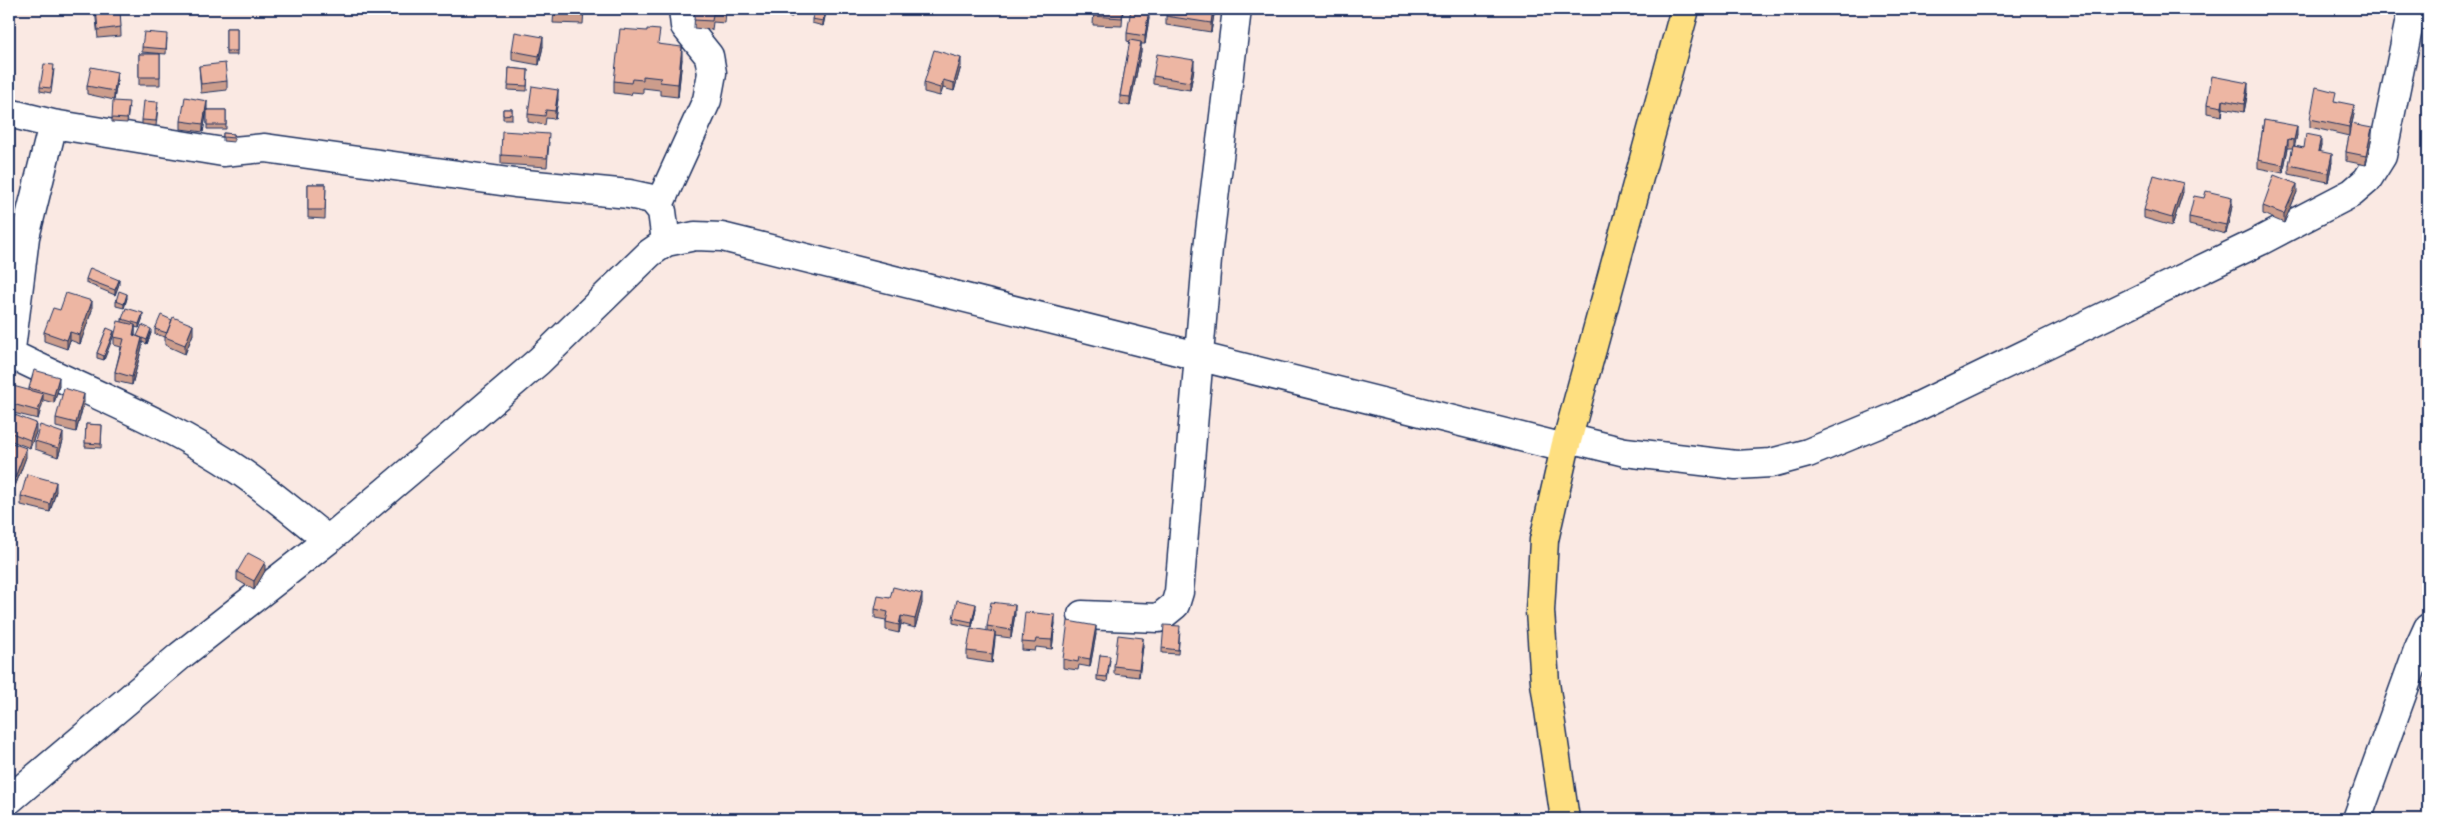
<svg xmlns="http://www.w3.org/2000/svg" width="2437" height="828" viewBox="0 0 2437 828" font-family="'Patrick Hand',sans-serif">
	<style>
		.lines { fill: none; stroke-linecap: round; stroke-linejoin: round }
		.minor-casing { stroke: #1b2f5e; stroke-width: 31 }
		.major-casing { stroke: #1b2f5e; stroke-width: 31 }
		.minor { stroke: #fff; stroke-width: 28 }
		.major { stroke: #fedf80; stroke-width: 28 }
		.wall { fill: #cc9d8c; stroke: #1b2f5e }
		.shaded-wall { fill: #a67f72; stroke: #1b2f5e }
		.building { fill: #edb6a3; stroke: #1b2f5e }
	</style>
	<rect width="100%" height="100%" fill="#fae9e3"/>
	<filter id="ink" filterUnits="userSpaceOnUse"><feTurbulence type="fractalNoise" baseFrequency=".02" numOctaves="2"/><feDisplacementMap in="SourceGraphic" scale="10" xChannelSelector="R" yChannelSelector="G"/><feConvolveMatrix kernelMatrix="1 2 1 2 8 2 1 2 1" color-interpolation-filters="sRGB"/></filter>
	<g filter="url(#ink)">
		<g class="lines">
			<defs>
				<path id="minor" d="M9 113 53 124
					M659 205 707 100 712 73 709 56 685 26 683 9
					M10 357 25 237 53 124 223 152 265 148 515 183 629 194 652 199 662 211 666 242
					M9 358 21 359C95 395 173 425 241 472 271 493 299 517 328 540
					M1568 438 1625 452 1736 465 1771 463 1808 453 1900 415 2260 241 2352 193 2367 180 2382 156 2412 9
					M1082 615 1159 618 1175 605 1179 592 1208 248 1237 9
					M9 800 180 656 328 540 430 454 539 361 650 253 666 242 695 236 722 237 1565 448
					M2357 819 2418 650 2428 628"/>
				<path id="major" d="M1565 819 1545 683 1540 611 1544 540 1565 448 1685 9"/>
			</defs>
			<use href="#minor" class="minor-casing"/>
			<use href="#major" class="major-casing"/>
			<use href="#minor" class="minor"/>
			<use href="#major" class="major"/>
		</g>
		<path class="wall" d="M95 9H120L121 36 98 38Z
			M554 9H584L583 24 553 23Z
			M695 9H726L725 23 713 22 712 30 694 28Z
			M756 9H793L792 17 756 12Z
			M1094 9H1123L1122 26 1093 25Z
			M1215 9 1211 32 1166 25V16Z
			M826 12 823 26 812 23V19Z
			M1149 18 1145 44H1141V51L1130 106 1120 104V96L1130 42 1127 41V33Z
			M226 28H237V55H226Z
			M167 38 166 54 142 52V47Z
			M660 44 682 59 678 97 660 95V90L643 88V93L632 92 631 95 614 93V81Z
			M543 46 539 65 512 60V51Z
			M139 54H160V85H139Z
			M199 66 227 81V90L201 93Z
			M961 66 954 91 943 88 940 96 924 92V83Z
			M509 68 528 70 527 91 508 90Z
			M54 69 51 93 40 91V87Z
			M1194 69 1190 90 1153 84V76Z
			M117 81 114 100 87 94V86Z
			M2248 91 2244 112 2223 108 2222 116 2207 113V104Z
			M558 99 555 119 546 118 545 125 528 122V114Z
			M2336 101 2354 114 2350 132 2372 137 2366 165 2346 161V152L2349 136 2310 127V119Z
			M129 107 127 123 112 122V118Z
			M158 107 156 126 142 124V120Z
			M207 109 203 132 181 129V121Z
			M503 109H512V119H503Z
			M207 110H226V129H207Z
			M2264 120 2297 135 2294 146 2304 148 2321 145 2319 151 2332 162 2328 182 2289 174V165L2293 148H2288L2283 173 2258 168V160Z
			M223 133 234 134V142L223 141Z
			M549 142 547 167 501 164V155Z
			M308 184H326L325 219 308 218Z
			M2183 192 2172 226 2144 218V210Z
			M2297 192 2284 223 2263 214V206Z
			M2204 198 2232 206 2226 234 2189 225V217Z
			M86 279 119 284 115 295 86 283Z
			M127 298 124 308 116 306V301Z
			M60 310H92L80 344 70 340 67 349 44 341V332Z
			M143 317 139 328 135 327V336L137 337 151 333 147 344 142 342V347L132 385 115 381V372L121 347 114 345V337L122 322V319Z
			M107 328 104 360 97 358V353Z
			M155 329 193 334 185 354 165 345V337L155 334Z
			M59 386 54 403 43 400 38 419 9 412V403L29 390V388Z
			M84 402 76 432 56 427V418Z
			M9 423 36 432 30 448 9 440Z
			M86 424 102 425 101 448 85 447Z
			M35 441H63L58 457 35 449Z
			M9 442 26 457 14 489 9 487Z
			M56 491 50 512 21 505V496Z
			M265 571 254 590 237 580V572Z
			M890 598 922 603 915 628 901 624 899 633 886 630V620L875 618V609Z
			M976 608 972 627 953 623V618Z
			M1015 614 1011 638 995 636 992 663 967 659V651L987 630V626Z
			M1055 623 1052 649 1036 647 1035 651 1022 650V642Z
			M1180 631 1178 654 1162 653V648Z
			M1096 634 1090 667 1079 665 1078 670 1063 668V659Z
			M1143 646 1139 677 1114 674V666Z
			M1110 660 1107 682 1097 680V676Z"/>
		<path class="shaded-wall" d="M826 9V12L823 26V21Z
			M1149 9V18L1145 44V36Z
			M1213 9H1215L1211 32V23Z
			M543 37V46L539 65V56Z
			M1141 42V51L1130 106V97Z
			M682 47V59L678 97V84Z
			M961 58V66L954 91V83Z
			M1194 60V69L1190 90V82Z
			M117 72V81L114 100V91Z
			M943 80V88L940 96V88Z
			M2248 83V91L2244 112V104Z
			M558 90V99L555 119V111Z
			M2223 100V108L2222 116V107Z
			M207 101V109L203 132V124Z
			M2354 105V114L2349 136V127Z
			M2297 126V135L2294 149V140Z
			M2372 128V137L2366 165V156Z
			M2321 137V145L2318 159V151Z
			M2288 139V148L2283 173V165Z
			M2332 154V162L2328 182V173Z
			M2183 183V192L2172 226V218Z
			M2297 184V192L2284 223V214Z
			M2232 197V206L2226 234V225Z
			M119 280V284L115 295V290Z
			M127 294V298L124 308V304Z
			M92 301V310L80 344V335Z
			M143 313V317L139 328V324Z
			M135 325V334L133 344V335Z
			M193 325V334L185 354V345Z
			M151 329V333L147 344V340Z
			M114 331V335L104 360V356Z
			M70 332V340L67 349V340Z
			M142 338V347L132 385V377Z
			M59 377V386L54 403V395Z
			M43 394V402L38 419V411Z
			M84 394V402L76 432V423Z
			M36 423V432L30 448V440Z
			M63 433V441L58 457V448Z
			M26 448V457L14 489V480Z
			M56 482V491L50 512V504Z
			M265 562V571L254 590V581Z
			M922 594V603L915 628V619Z
			M976 604V608L972 627V622Z
			M1015 605V614L1011 638V630Z
			M1055 615V623L1052 649V640Z
			M901 616V624L899 633V625Z
			M1096 626V634L1090 667V659Z
			M995 632V640L992 663V654Z
			M1143 638V646L1139 677V669Z"/>
		<path class="building" d="M96 9H120L121 27 98 30Z
			M554 9H584L583 15 553 14Z
			M695 9H725V14H713L712 21 694 20Z
			M815 9H826L823 21 812 19Z
			M1094 9H1123L1122 18 1093 16Z
			M1131 9H1149L1145 36 1127 33Z
			M1167 9H1213L1211 23 1166 16Z
			M226 28H237V51H226Z
			M620 29 647 31V29L660 30 658 44 682 47 678 84 660 82 661 78 643 76V80L632 79 631 83 614 81Z
			M144 32 167 34 166 49 142 47Z
			M515 32 543 37 539 56 512 51Z
			M1130 40 1141 42 1130 97 1120 96Z
			M934 50 961 58 954 83 943 80 940 88 924 83Z
			M139 54H160V77H139Z
			M1157 54 1194 60 1190 82 1153 76Z
			M225 63 227 81 201 84 199 66Z
			M44 64 54 65 51 88 40 87Z
			M91 67 117 72 114 91 87 86Z
			M509 68 528 70 527 86 508 85Z
			M2212 76 2248 83 2244 104 2223 100 2222 107 2207 104Z
			M532 86 558 90 555 111 546 110 545 116 528 114Z
			M2316 87 2336 92 2334 101 2354 105 2349 127 2310 119Z
			M185 97 207 101 203 124 181 121Z
			M113 101 129 102 127 119 112 118Z
			M144 101 158 102 156 121 142 120Z
			M503 109H512V114L503 115Z
			M207 110H226V125H207Z
			M2264 120 2297 126 2294 140 2288 139 2283 165 2258 160Z
			M2351 124 2372 128 2366 156 2346 152Z
			M502 131 549 134 547 158 501 155Z
			M223 133 234 134V138L223 137Z
			M2306 134 2321 137 2318 151 2332 154 2328 173 2289 165 2293 146 2304 148Z
			M2154 175 2183 183 2172 218 2144 210Z
			M2274 175 2297 184 2284 214 2263 206Z
			M308 184H326L325 210H308Z
			M2206 191 2232 197 2226 225 2189 217 2194 196 2204 198Z
			M90 268 119 280 115 290 86 279Z
			M119 291 127 294 124 304 116 301Z
			M66 293 92 301 80 335 70 332 67 340 44 332 53 308 60 310Z
			M126 308 143 313 139 324 122 319Z
			M161 315 172 320 167 333 155 329Z
			M173 317 193 325 185 345 165 337Z
			M118 321 135 325 133 335 142 338 132 377 115 372 124 339 114 337Z
			M142 325 151 329 147 340 137 336Z
			M107 328 114 331 104 356 97 353Z
			M34 370 59 377 54 395 29 388Z
			M13 386 43 394 38 411 9 403Z
			M64 388 84 394 76 423 56 418Z
			M12 414 36 423 30 440 9 432V423Z
			M86 424 102 425 101 444 85 443Z
			M40 425 63 433 58 448 35 441Z
			M9 442 26 448 14 480 9 478Z
			M27 474 56 482 50 504 21 496Z
			M248 553 265 562 254 581 237 572Z
			M893 587 922 594 915 619 901 616 899 625 886 622 888 612 875 609 878 596 890 598Z
			M957 600 976 604 972 622 953 618Z
			M991 602 1015 605 1011 630 987 626Z
			M1025 612 1055 615 1052 640 1036 639 1035 643 1022 642Z
			M1068 621 1096 626 1090 659 1079 657 1078 662 1063 659Z
			M1164 625 1180 626 1178 650 1162 648Z
			M971 628 995 632 992 654 967 651Z
			M1118 635 1143 638 1139 669 1114 666Z
			M1100 655 1110 656 1107 677 1097 676Z"/>
	</g>
	<rect width="2437" height="828" fill="none" stroke="#fff" stroke-width="30"/>
	<rect x="15" y="15" width="2407" height="798" fill="none" stroke="#1b2f5e" stroke-width="2" filter="url(#ink)"/>
</svg>
